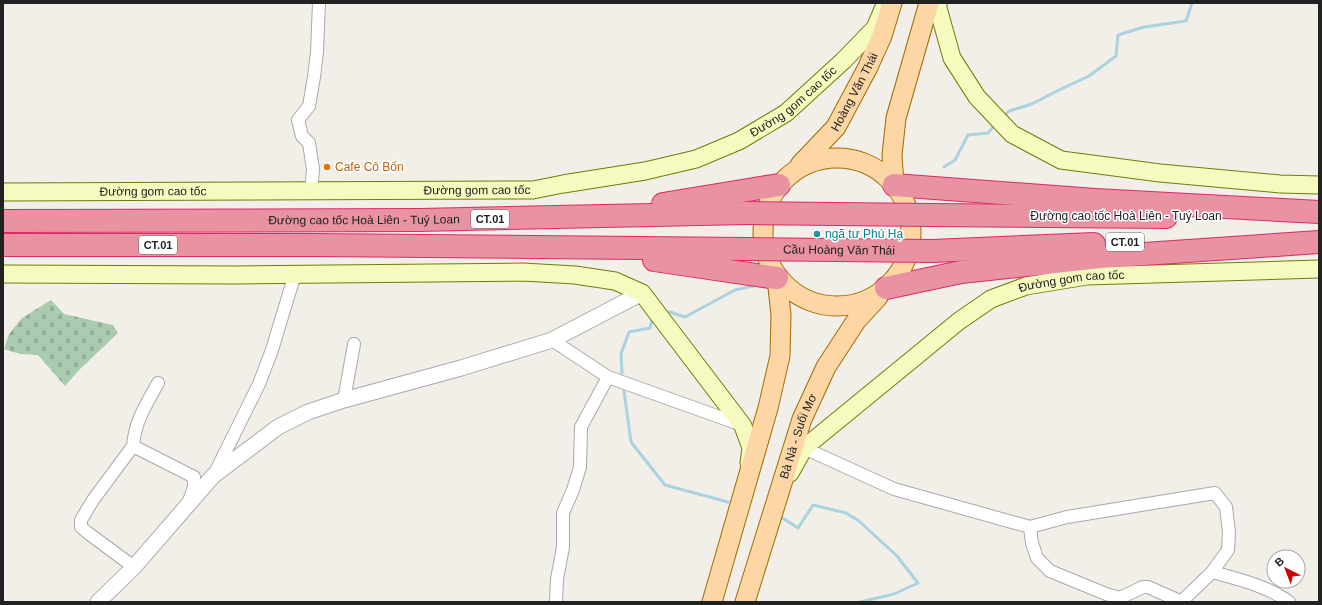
<svg xmlns="http://www.w3.org/2000/svg" width="1322" height="605" viewBox="0 0 1322 605" font-family="Helvetica,sans-serif">
	<style>
		.cemetery { fill: url(#cemetery-stones) }
		.lines { fill: none; stroke-linecap: round; stroke-linejoin: round }
		.stream { stroke: #aad3df; stroke-width: 3 }
		.minor-casing { stroke: #a9a9a9; stroke-width: 14 }
		.tertiary-casing { stroke: #a9a9a9; stroke-width: 17 }
		.secondary-casing { stroke: #707d05; stroke-width: 19 }
		.primary-casing { stroke: #a06b00; stroke-width: 21 }
		.motorway-casing { stroke: #dc2a67; stroke-width: 24 }
		.minor { stroke: #fff; stroke-width: 12 }
		.tertiary { stroke: #fff; stroke-width: 15 }
		.secondary { stroke: #f7fabf; stroke-width: 17 }
		.primary { stroke: #fcd6a4; stroke-width: 19 }
		.motorway { stroke: #e892a2; stroke-width: 22 }
		.motorway-bridge-casing { stroke: #dc2a67; stroke-width: 24; stroke-linecap: butt }
		.motorway-bridge { stroke: #e892a2; stroke-width: 22 }
		.food-dot { fill: #e8710a; stroke: #fff; stroke-width: 1.5 }
		.culture-dot { fill: #0f9aa8; stroke: #fff; stroke-width: 1.5 }
		.labels { text-anchor: middle; stroke-width: 3; stroke-linejoin: round; paint-order: stroke }
		.shield { fill: #fff; stroke: #646464; stroke-width: 1 }
		.shield-label { font-size: 11px; font-weight: bold; fill: #222 }
		.street-label { font-size: 12px; fill: #222; stroke: #fff }
		.food-label { font-size: 12px; fill: #c56008; stroke: #fff; text-anchor: start }
		.culture-label { font-size: 12px; fill: #0d838f; stroke: #fff; text-anchor: start }
	</style>
	<defs>
		<pattern id="cemetery-stones" width="16" height="16" patternUnits="userSpaceOnUse"><rect width="16" height="16" fill="#aacbaf"/><path d="M2 7V4a2 2 0 0 1 4 0v3zM10 15v-3a2 2 0 0 1 4 0v3z" fill="#92ae96"/></pattern>
	</defs>
	<rect width="100%" height="100%" fill="#f2efe9"/>
	<path class="cemetery" d="M51 300 64 314 113 325 118 333 79 370 65 386 38 355 20 354 4 349 9 334 22 318Z"/>
	<g class="lines">
		<path class="stream" d="M1006 114 1009 111 1032 104 1057 91 1089 76 1116 56 1118 35 1144 27 1186 21 1192 3
			M944 167 955 160 968 135 988 133 993 127
			M668 312H670L685 317 735 290 757 285
			M622 373 621 354 629 332 650 328 653 317
			M624 391 631 442 665 485 728 502
			M781 517 798 528 813 505 846 513 859 521 897 556 918 583 894 594 860 602"/>
		<defs>
			<path id="minor" d="M311 192 313 169 309 143 302 136 298 120 309 106 314 77 317 52 319 3
				M552 340 608 377 581 427 580 467 573 490 563 513V547L557 579 556 602
				M608 377 742 425
				M344 400 354 344
				M133 446 194 477V487L189 501
				M804 448 894 489 1030 527 1067 517 1215 493 1226 507 1229 532 1228 550 1212 572 1181 602
				M214 475 259 384 272 350 295 274
				M1030 527 1032 543 1037 558 1050 571 1106 594 1120 598 1143 587H1148L1182 602
				M134 567 88 533 81 527V520L93 500 133 446C135 421 146 405 158 383
				M1212 572C1237 579 1268 586 1289 602"/>
			<path id="tertiary" d="M98 602 134 567 213 476 278 427 308 412 344 400 461 368 552 340 642 293"/>
			<g id="secondary">
				<path d="M938 3V8L952 58 977 97 1012 134 1061 160 1160 173 1280 184 1319 185"/>
				<path id="s1" d="M3 192 533 190 563 184 645 171 696 159 739 141 786 113 843 61 875 28 884 7"/>
				<path d="M3 274 235 275 523 272 575 275 615 281 642 293 743 426 751 448 749 463"/>
				<path id="s2" d="M790 473 804 448 959 321 991 299 1026 286 1087 276 1319 269"/>
			</g>
			<g id="primary">
				<circle cx="837" cy="232" r="74"/>
				<path id="s3" d="M800 165 836 127 868 67 882 36 892 3"/>
				<path d="M894 185 892 155 896 118 929 3"/>
				<path d="M712 602 768 408 780 356 781 315 777 278"/>
				<path id="s4" d="M745 602 802 419 826 367 856 321 878 297"/>
			</g>
			<g id="motorway">
				<path d="M894 185 1095 200 1319 212"/>
				<path d="M663 204 779 185"/>
				<path d="M933 215 1166 217"/>
				<path id="s5" d="M3 221 419 220 748 213"/>
				<path d="M3 245H313L746 249"/>
				<path d="M932 251 1094 244"/>
				<path d="M654 260 777 278"/>
				<path d="M886 288 961 272 1100 257 1319 242"/>
			</g>
		</defs>
		<use href="#minor" class="minor-casing"/>
		<use href="#tertiary" class="tertiary-casing"/>
		<use href="#secondary" class="secondary-casing"/>
		<use href="#primary" class="primary-casing"/>
		<use href="#motorway" class="motorway-casing"/>
		<use href="#minor" class="minor"/>
		<use href="#tertiary" class="tertiary"/>
		<use href="#secondary" class="secondary"/>
		<use href="#primary" class="primary"/>
		<use href="#motorway" class="motorway"/>
		<defs>
			<g id="motorway-bridge">
				<path d="M748 213 933 215"/>
				<path id="s6" d="M746 249 932 251"/>
			</g>
		</defs>
		<use href="#motorway-bridge" class="motorway-bridge-casing"/>
		<use href="#motorway-bridge" class="motorway-bridge"/>
	</g>
	<circle class="food-dot" cx="327" cy="167" r="4"/>
	<circle class="culture-dot" cx="817" cy="234" r="4"/>
	<g class="labels">
		<g class="shield">
			<rect x="471" y="210" width="38" height="18" rx="3"/>
			<rect x="1106" y="233" width="38" height="18" rx="3"/>
			<rect x="139" y="236" width="38" height="18" rx="3"/>
		</g>
		<g class="shield-label">
			<text x="490" y="223">CT.01</text>
			<text x="1125" y="246">CT.01</text>
			<text x="158" y="249">CT.01</text>
		</g>
		<g class="street-label">
			<text dy="4" stroke="none"><textPath href="#s3" startOffset="92">Hoàng Văn Thái</textPath></text>
			<text dy="4" stroke="none"><textPath href="#s1" startOffset="810">Đường gom cao tốc</textPath></text>
			<text dy="4" stroke="none"><textPath href="#s1" startOffset="474">Đường gom cao tốc</textPath></text>
			<text dy="4" stroke="none"><textPath href="#s1" startOffset="150">Đường gom cao tốc</textPath></text>
			<text x="1126" y="220">Đường cao tốc Hoà Liên - Tuý Loan</text>
			<text dy="4" stroke="none"><textPath href="#s5" startOffset="361">Đường cao tốc Hoà Liên - Tuý Loan</textPath></text>
			<text dy="4" stroke="none"><textPath href="#s6" startOffset="93">Cầu Hoàng Văn Thái</textPath></text>
			<text dy="4" stroke="none"><textPath href="#s2" startOffset="351">Đường gom cao tốc</textPath></text>
			<text dy="4" stroke="none"><textPath href="#s4" startOffset="174">Bà Nà - Suối Mơ</textPath></text>
		</g>
		<g class="food-label">
			<text x="335" y="171">Cafe Cô Bốn</text>
		</g>
		<g class="culture-label">
			<text x="825" y="238">ngã tư Phú Hạ</text>
		</g>
	</g>
	<rect width="1322" height="605" fill="none" stroke="#222222" stroke-width="8"/>
	<g transform="translate(1286 569) rotate(318)"><circle r="19" fill="#ffffff" stroke="#a7a7a7"/>
	<path d="M0-3L7 15L0 10L-7 15Z" fill="#d40000"/>
	<text y="-6" font-size="11" font-weight="bold" text-anchor="middle" fill="#222222">B</text>
	</g>
</svg>
